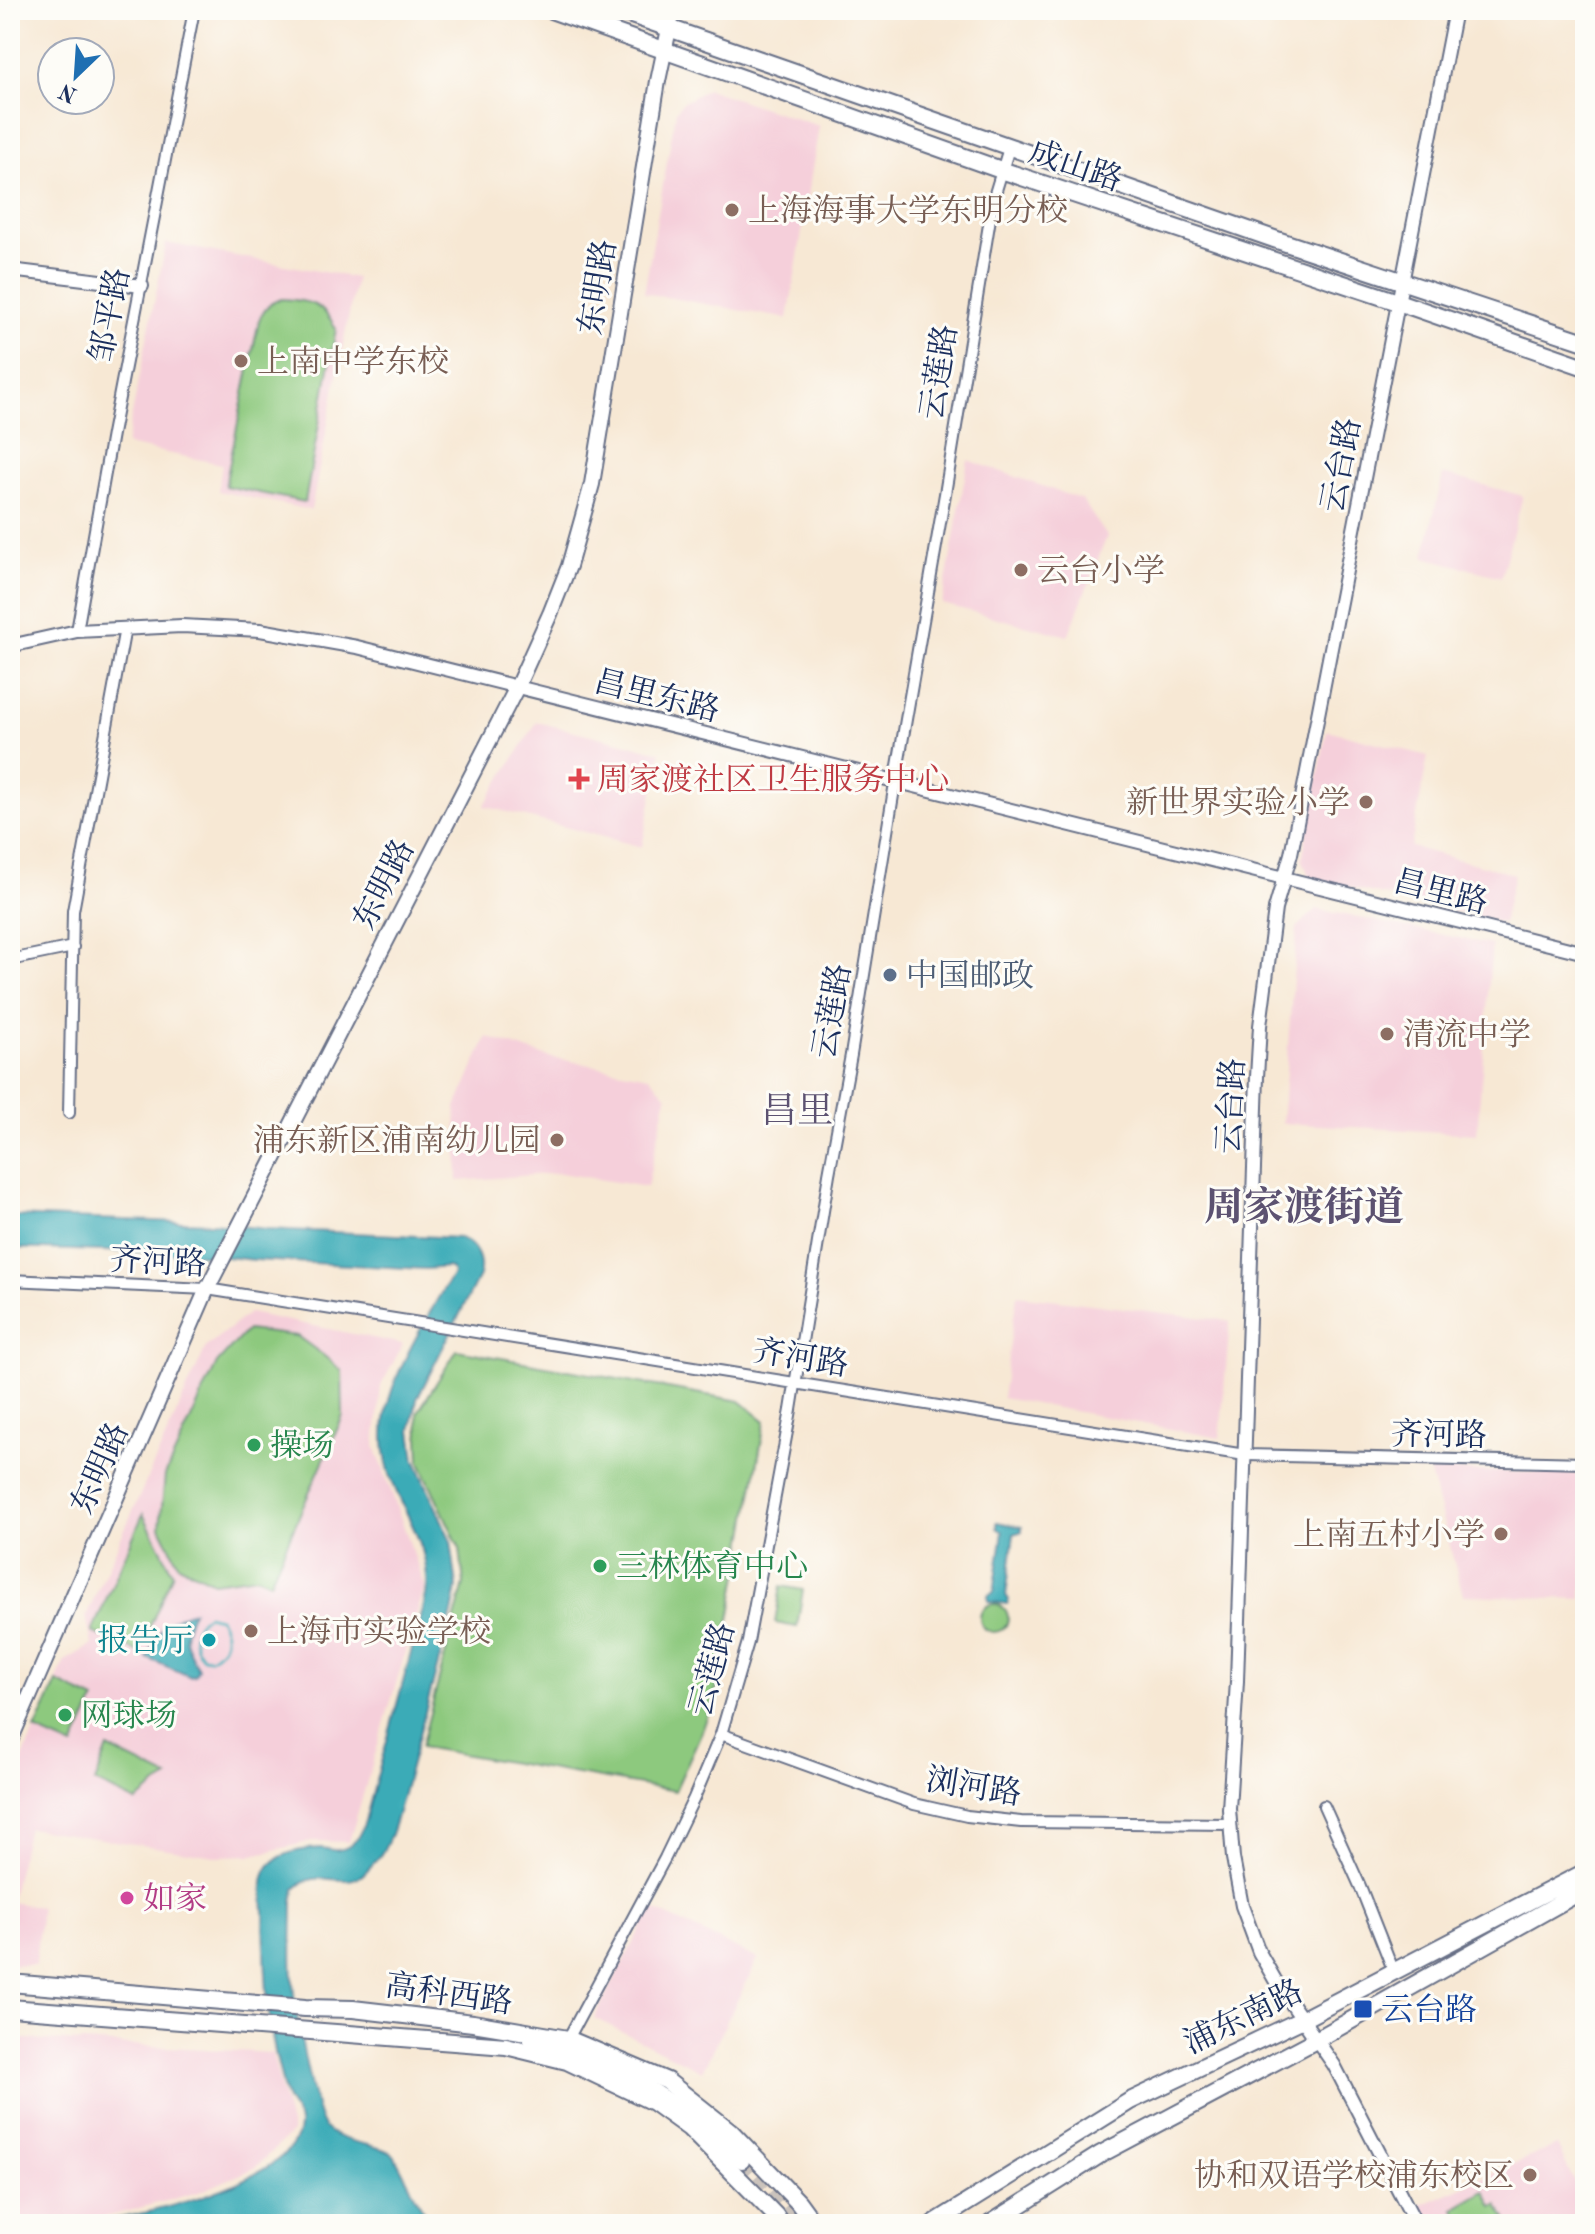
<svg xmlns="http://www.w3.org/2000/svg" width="1595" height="2234" viewBox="0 0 1595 2234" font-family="'Old Standard TT','Noto Serif SC',serif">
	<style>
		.built { fill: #f5cfda }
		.green { fill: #8dc97e; stroke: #547c6e; stroke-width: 2 }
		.water { fill: #3babb7; stroke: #2b6d8a; stroke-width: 2 }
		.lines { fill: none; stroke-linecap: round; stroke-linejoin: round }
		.stream { stroke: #3babb7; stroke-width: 3 }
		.secondary-tunnel { stroke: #cbc3bc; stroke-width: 14; stroke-dasharray: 14 7; stroke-linecap: butt }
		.minor-casing { stroke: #687087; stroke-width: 14 }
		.tertiary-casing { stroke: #687087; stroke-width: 16 }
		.secondary-casing { stroke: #687087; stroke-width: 18 }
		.primary-casing { stroke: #687087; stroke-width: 20 }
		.minor { stroke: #fff; stroke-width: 10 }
		.tertiary { stroke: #fff; stroke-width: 12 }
		.secondary { stroke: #fff; stroke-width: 14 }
		.primary { stroke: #fff; stroke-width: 16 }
		.education-dot { fill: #8d6e63; stroke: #fdfcf7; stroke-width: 3 }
		.health-dot { fill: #e0444e; stroke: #fdfcf7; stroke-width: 3 }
		.service-dot { fill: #5c6f8a; stroke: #fdfcf7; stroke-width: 3 }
		.leisure-dot { fill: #2e9e5b; stroke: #fdfcf7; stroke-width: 3 }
		.culture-dot { fill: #0f9aa8; stroke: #fdfcf7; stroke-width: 3 }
		.hotel-dot { fill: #d1479c; stroke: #fdfcf7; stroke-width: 3 }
		.transit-dot { fill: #1a4fb4; stroke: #fdfcf7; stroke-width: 3 }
		.labels { text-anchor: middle; stroke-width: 6; stroke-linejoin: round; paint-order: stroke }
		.street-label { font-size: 32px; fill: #1b2f5e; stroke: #fdfcf7 }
		.education-label { font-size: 32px; fill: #785e54; stroke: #fdfcf7; text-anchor: start }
		.health-label { font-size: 32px; fill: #be3a42; stroke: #fdfcf7; text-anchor: start }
		.service-label { font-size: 32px; fill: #4e5e75; stroke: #fdfcf7; text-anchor: start }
		.leisure-label { font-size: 32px; fill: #27864d; stroke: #fdfcf7; text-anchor: start }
		.culture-label { font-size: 32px; fill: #0d838f; stroke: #fdfcf7; text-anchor: end }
		.hotel-label { font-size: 32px; fill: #b23c85; stroke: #fdfcf7; text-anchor: start }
		.transit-label { font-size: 32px; fill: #164399; stroke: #fdfcf7; text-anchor: start }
		.quarter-label { font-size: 36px; fill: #5c5271; stroke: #fdfcf7 }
		.district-label { font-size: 40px; font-weight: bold; fill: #5c5271; stroke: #fdfcf7 }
	</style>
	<rect width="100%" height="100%" fill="#fdfcf7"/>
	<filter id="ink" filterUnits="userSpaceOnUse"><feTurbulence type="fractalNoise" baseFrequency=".0125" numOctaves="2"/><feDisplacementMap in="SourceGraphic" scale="16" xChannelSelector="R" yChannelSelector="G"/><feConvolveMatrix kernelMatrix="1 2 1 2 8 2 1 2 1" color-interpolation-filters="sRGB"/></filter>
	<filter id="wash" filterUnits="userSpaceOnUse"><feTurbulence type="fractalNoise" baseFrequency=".006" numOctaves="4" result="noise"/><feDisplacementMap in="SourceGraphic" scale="32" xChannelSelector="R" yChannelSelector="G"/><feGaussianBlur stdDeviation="1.8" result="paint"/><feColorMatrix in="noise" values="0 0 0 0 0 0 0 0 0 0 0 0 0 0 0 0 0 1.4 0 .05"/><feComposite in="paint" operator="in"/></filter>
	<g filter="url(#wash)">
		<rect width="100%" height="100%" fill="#f7e8d4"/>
		<path class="built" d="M707 89 819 126 788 319 644 293 676 111 682 103Z
			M166 243 356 278 311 510 218 491 222 464 126 445Z
			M968 460 1082 500 1107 536 1068 636 942 604Z
			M1443 474 1523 496 1501 577 1424 557Z
			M537 722 661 752 642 847 484 806Z
			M1327 730 1428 756 1411 847 1514 874 1503 923 1310 878 1302 859Z
			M1316 909 1492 945 1477 1134 1282 1123 1297 928Z
			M487 1037 549 1057 649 1076 667 1096 647 1187 560 1173 458 1181 456 1107Z
			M1017 1295 1230 1321 1220 1438 1002 1398Z
			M249 1313 403 1344 381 1386 375 1446 425 1586 349 1842 313 1841 253 1855 215 1856 28 1828 10 1902 41 1907 35 1965 10 1964V1787L65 1661 92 1645 86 1616 206 1347Z
			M1429 1470 1585 1474 1582 1599 1463 1595Z
			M651 1908 758 1959 702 2071 594 2018Z
			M10 2038 272 2053 292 2133 253 2169 199 2192 102 2218 56 2224H10Z
			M1557 2145 1585 2205V2224H1426L1417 2207Z"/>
		<path class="green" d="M282 299C309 300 324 304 336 329L305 502 225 486 259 320C265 308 269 302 282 299Z
			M247 1330 297 1336 323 1355 342 1371 343 1416 270 1582 257 1576 213 1582 179 1565 160 1527 165 1475 217 1363Z
			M457 1350 740 1401 765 1421 719 1682 703 1729 675 1791 421 1747 464 1584 460 1549 420 1463 418 1412Z
			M143 1514 173 1573 139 1652 92 1632Z
			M781 1586 803 1590 797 1627 775 1623Z
			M980 1618a14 14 0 1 1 28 0a14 14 0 1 1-28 0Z
			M57 1682 95 1700 73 1747 35 1730Z
			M108 1748 169 1778 155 1786 136 1802 95 1782Z
			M1485 2191 1493 2207 1498 2205 1509 2224H1461L1454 2209Z"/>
		<path class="water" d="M10 1216 211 1223 268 1229 460 1238C476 1245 483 1259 479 1276L417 1399 411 1430 415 1460 451 1541 457 1587 452 1613 398 1812C391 1836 387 1850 370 1867 368 1869 363 1875 361 1876 340 1888 316 1867 295 1889L293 1901C293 1928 291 1954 293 1981 293 2001 314 2120 326 2129 345 2145 379 2143 394 2155L430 2224H80C125 2221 296 2183 299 2127 300 2115 292 2110 287 2100 283 2090 281 2076 278 2065 266 2017 265 1962 264 1913 264 1902 261 1887 264 1877 270 1854 299 1849 320 1848 326 1848 331 1851 338 1850 354 1848 360 1835 365 1821L423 1609C425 1600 428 1589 427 1579 426 1545 408 1518 395 1488 370 1430 391 1384 419 1332 430 1313 440 1293 453 1274L452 1270 448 1267 426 1269 255 1260 196 1254 10 1248Z
			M997 1522 1022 1527V1531L1014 1534 1006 1595 1009 1600 1007 1604 988 1601V1595L994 1592 1003 1532 997 1528Z
			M193 1611C179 1641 185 1642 198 1669L195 1675 189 1676 147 1658C159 1630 162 1621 193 1611Z"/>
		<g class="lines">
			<path class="stream" d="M207 1615 219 1618C229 1635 228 1647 210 1658L202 1657C190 1641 190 1627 207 1615Z"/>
		</g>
	</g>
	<g filter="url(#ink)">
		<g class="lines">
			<path class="secondary-tunnel" d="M742 2161 797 2224"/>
			<defs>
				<path id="minor" d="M77 631 112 434 194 10
					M10 960 73 947
					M69 1113 73 911 125 628
					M10 1280 207 1289 1245 1455 1585 1463
					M721 1734 914 1804 967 1816 1021 1822 1231 1824
					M1324 1806 1360 1886 1394 1972
					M568 2039 665 1858 694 1798 721 1734 748 1642 791 1410 829 1174 851 1055 895 783 945 494 993 200 1009 148"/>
				<path id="tertiary" d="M10 270 142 286
					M10 646 77 631 182 626 260 630 357 647 1585 953
					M1416 2224 1334 2065 1275 1980 1259 1952 1242 1906 1233 1858 1229 1809 1237 1681 1257 1077 1260 1026 1275 909 1291 854 1455 10"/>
				<path id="secondary" d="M10 1741 207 1289 517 687 550 614 569 566 592 484 658 81 673 10
					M530 2038C616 2065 678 2097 742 2161"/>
				<path id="primary" d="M551 10 1001 170 1398 302 1585 367
					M617 10 1277 240 1585 342
					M10 1983 305 2008 353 2009 473 2023 568 2039 667 2081 730 2131 798 2202 814 2224
					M10 2008 506 2046 567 2061 653 2102 689 2128 775 2215 781 2224
					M933 2224 1130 2101 1301 2020 1585 1872
					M990 2224 1101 2154 1316 2040 1585 1889"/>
			</defs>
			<use href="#minor" class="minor-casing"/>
			<use href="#tertiary" class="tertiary-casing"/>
			<use href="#secondary" class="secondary-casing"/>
			<use href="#primary" class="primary-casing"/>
			<use href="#minor" class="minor"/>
			<use href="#tertiary" class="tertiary"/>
			<use href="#secondary" class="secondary"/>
			<use href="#primary" class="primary"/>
		</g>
	</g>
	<g class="education-dot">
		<circle cx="732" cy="210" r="8"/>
		<circle cx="241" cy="361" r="8"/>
		<circle cx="1021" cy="570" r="8"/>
		<circle cx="1366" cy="802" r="8"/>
		<circle cx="1387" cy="1034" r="8"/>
		<circle cx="557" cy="1140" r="8"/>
		<circle cx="1501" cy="1534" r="8"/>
		<circle cx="251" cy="1631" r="8"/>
		<circle cx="1530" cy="2175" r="8"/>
	</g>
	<path class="health-dot" d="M575 767h8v8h8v8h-8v8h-8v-8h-8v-8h8z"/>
	<circle class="service-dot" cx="890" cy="975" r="8"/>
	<g class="leisure-dot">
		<circle cx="254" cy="1445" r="8"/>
		<circle cx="600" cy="1566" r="8"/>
		<circle cx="65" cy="1715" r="8"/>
	</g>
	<circle class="culture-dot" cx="209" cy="1640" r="8"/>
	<circle class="hotel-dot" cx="127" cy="1898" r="8"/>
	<rect class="transit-dot" x="1353" y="1999" width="20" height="20" rx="4"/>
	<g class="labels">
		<g class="street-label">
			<text transform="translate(1076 165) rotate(19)" y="11">成山路</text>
			<text transform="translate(597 287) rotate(-81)" y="11">东明路</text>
			<text transform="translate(109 315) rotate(-79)" y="11">邹平路</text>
			<text transform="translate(938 372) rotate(-81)" y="11">云莲路</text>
			<text transform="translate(1340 465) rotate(-79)" y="11">云台路</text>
			<text transform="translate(657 695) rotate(14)" y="11">昌里东路</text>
			<text transform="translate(383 884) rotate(-63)" y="11">东明路</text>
			<text transform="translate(1441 891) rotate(14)" y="11">昌里路</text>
			<text transform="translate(831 1011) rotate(-80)" y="11">云莲路</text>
			<text transform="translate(1230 1106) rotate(-87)" y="11">云台路</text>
			<text transform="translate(158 1261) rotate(3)" y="11">齐河路</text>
			<text transform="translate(801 1357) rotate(9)" y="11">齐河路</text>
			<text transform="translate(1439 1434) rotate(1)" y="11">齐河路</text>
			<text transform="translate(99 1468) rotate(-66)" y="11">东明路</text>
			<text transform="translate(711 1669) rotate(-75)" y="11">云莲路</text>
			<text transform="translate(974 1786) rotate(9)" y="11">浏河路</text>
			<text transform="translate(449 1993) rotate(8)" y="11">高科西路</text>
			<text transform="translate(1243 2016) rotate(-26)" y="11">浦东南路</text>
		</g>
		<g class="education-label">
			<text x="748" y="221">上海海事大学东明分校</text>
			<text x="257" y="372">上南中学东校</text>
			<text x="1037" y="581">云台小学</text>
			<text x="1350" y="813" text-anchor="end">新世界实验小学</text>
			<text x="1403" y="1045">清流中学</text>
			<text x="541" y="1151" text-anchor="end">浦东新区浦南幼儿园</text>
			<text x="1485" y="1545" text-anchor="end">上南五村小学</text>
			<text x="267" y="1642">上海市实验学校</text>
			<text x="1514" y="2186" text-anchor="end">协和双语学校浦东校区</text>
		</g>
		<g class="health-label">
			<text x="597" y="790">周家渡社区卫生服务中心</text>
		</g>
		<g class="service-label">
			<text x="906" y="986">中国邮政</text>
		</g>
		<g class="leisure-label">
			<text x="270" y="1456">操场</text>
			<text x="616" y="1577">三林体育中心</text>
			<text x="81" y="1726">网球场</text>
		</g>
		<g class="culture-label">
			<text x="193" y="1651">报告厅</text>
		</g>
		<g class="hotel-label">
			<text x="143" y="1909">如家</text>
		</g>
		<g class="transit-label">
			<text x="1381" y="2020">云台路</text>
		</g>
		<g class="quarter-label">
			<text x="797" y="1122">昌里</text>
		</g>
		<g class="district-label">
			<text x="1304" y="1220">周家渡街道</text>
		</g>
	</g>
	<rect width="1595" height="2234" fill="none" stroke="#fdfcf7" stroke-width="40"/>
	<g transform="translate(76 76) rotate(205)"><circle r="38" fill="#fdfcf7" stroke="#a3aaba" stroke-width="2"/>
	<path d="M0-6L14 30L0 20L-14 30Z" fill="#1f6fb2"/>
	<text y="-12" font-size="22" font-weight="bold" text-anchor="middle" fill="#1b2f5e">N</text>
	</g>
</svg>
